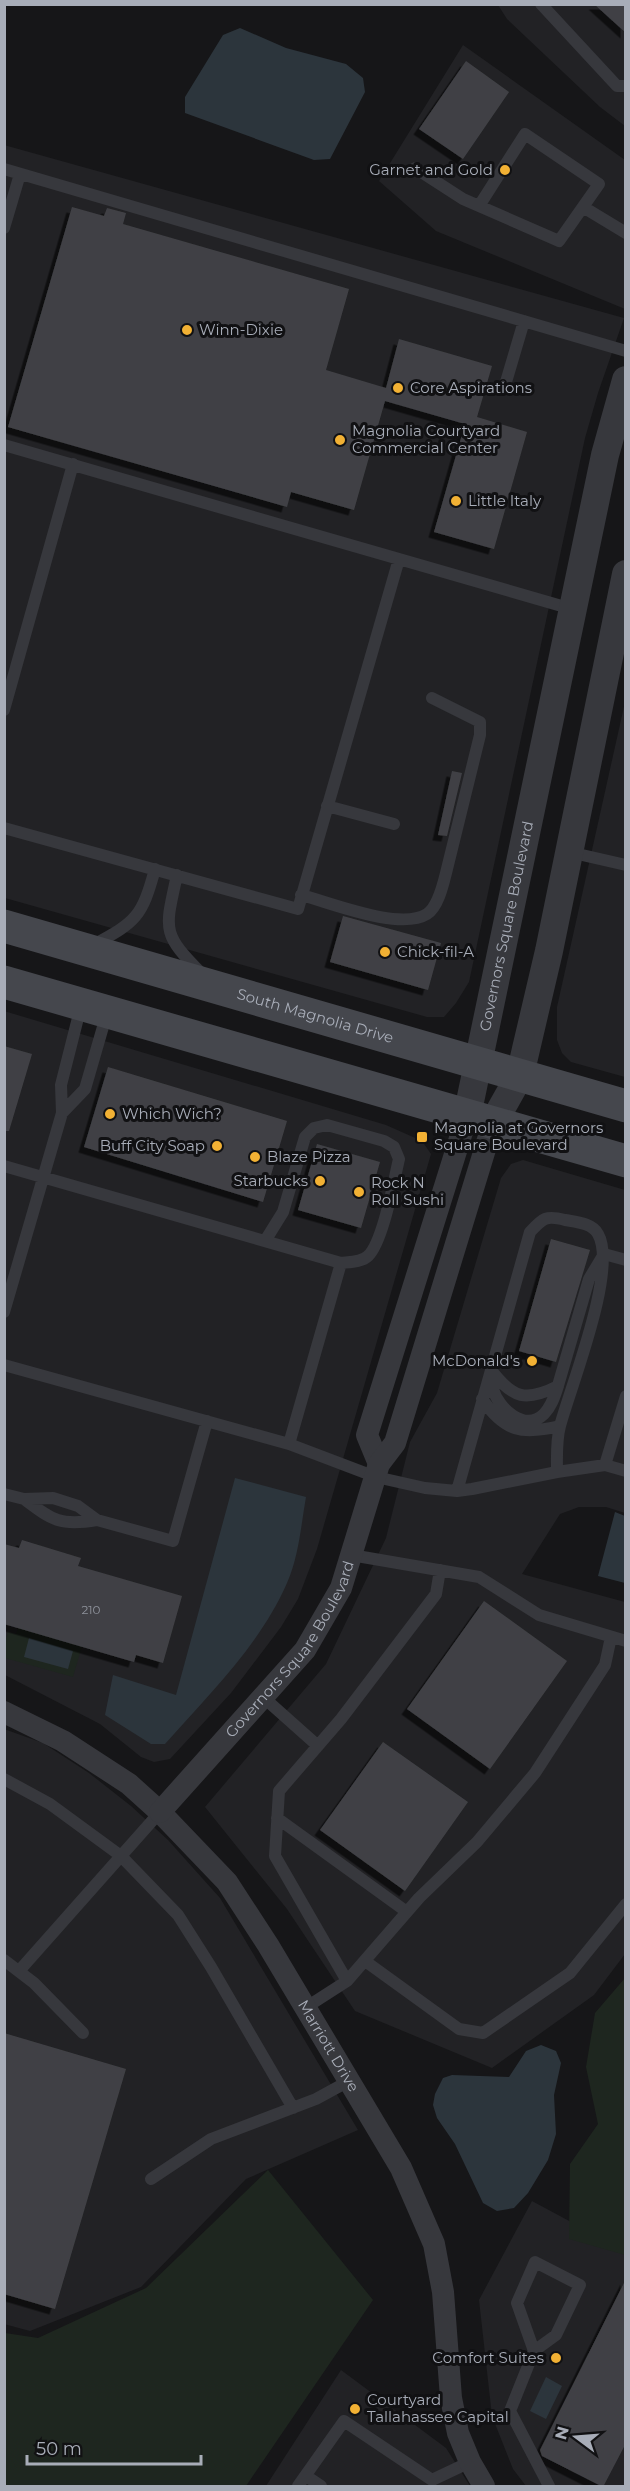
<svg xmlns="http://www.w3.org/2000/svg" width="630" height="2491" viewBox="0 0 630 2491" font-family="Montserrat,sans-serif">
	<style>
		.built { fill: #222225 }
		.green { fill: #1e261f }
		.water { fill: #2c353c }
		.building { fill: #404145; filter: url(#shadow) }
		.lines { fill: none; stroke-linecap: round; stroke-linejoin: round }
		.service { stroke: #37383d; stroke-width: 12 }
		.minor { stroke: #37383d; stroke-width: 22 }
		.tertiary { stroke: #37383d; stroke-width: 28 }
		.secondary { stroke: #45474d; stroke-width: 33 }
		.poi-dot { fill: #f2b134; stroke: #111113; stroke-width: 2 }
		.labels { text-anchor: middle; stroke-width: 6; stroke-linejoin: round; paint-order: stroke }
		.number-label { font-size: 12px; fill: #8e929b }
		.poi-label { font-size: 15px; fill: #a8adb8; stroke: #111113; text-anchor: start }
		.street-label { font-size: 15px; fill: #a8adb8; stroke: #111113 }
	</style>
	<defs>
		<filter id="shadow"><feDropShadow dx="-5.5" dy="5.5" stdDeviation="0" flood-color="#0009"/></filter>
	</defs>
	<rect width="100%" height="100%" fill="#161618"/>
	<path class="built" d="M498 5H625V126L600 107 507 19Z
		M463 45 625 160V309L436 231 379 181Z
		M4 145 624 318 598 393 585 438 469 982 456 1003 444 1017H427L5 898Z
		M625 702V1077L571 1062 562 1053 557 1040V1007Z
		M4 1011 386 1125 422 1141 431 1154 317 1549 298 1599 281 1627 231 1693 170 1759 154 1762 141 1757 100 1724 5 1675Z
		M523 1160 625 1190V1513L606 1507H579L560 1514 522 1574 625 1602V1954L594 1995 492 2068 355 2011 287 1909 205 1807 326 1664 386 1538 410 1442 437 1393 501 1178 511 1164Z
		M4 1729 43 1743 89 1773 131 1806 168 1840 220 1898 358 2130 246 2179 141 2287 30 2331 4 2324Z
		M532 2201 625 2251V2486H526L513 2469 492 2416 479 2300Z
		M341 2370 446 2448 470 2486H266Z"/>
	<path class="green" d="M18 1628 82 1646 73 1677 5 1658 4 1645 8 1632 16 1634Z
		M625 1978V2255L569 2239 570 2164 598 2124 586 2067 595 2013Z
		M268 2170 373 2300 246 2486H5V2333L38 2338 146 2288Z"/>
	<path class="water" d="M240 28 286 48 346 64 363 78 365 92 330 159 314 160 185 113V97L223 35Z
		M235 1478 306 1497C301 1525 299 1556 287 1583 260 1645 209 1694 165 1744H151L105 1715 113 1675 176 1695Z
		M615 1512 625 1516V1583L598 1576Z
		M29 1638 73 1651 68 1669 24 1657Z
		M541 2045 556 2051 561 2063 554 2095 556 2134 548 2160 528 2193 514 2208 497 2211 483 2203 455 2144 437 2118 433 2105 435 2094 443 2078 452 2075 509 2077 526 2051Z
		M546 2377 562 2386 546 2419 530 2411Z"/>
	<path class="building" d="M594 4H626V33Z
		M466 61 509 92 463 159 419 129Z
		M72 207 104 216 107 208 126 213 123 224 349 289 326 370 386 388 399 339 492 366 477 417 527 432 494 549 434 532 465 424 385 401 354 510 291 492 287 507 8 427Z
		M452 771 462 773 447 836 438 835Z
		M343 916 441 943 428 990 330 962Z
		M4 1046 32 1054 9 1131H4Z
		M108 1067 287 1121 263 1202 84 1147Z
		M317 1144 380 1162 361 1228 298 1210Z
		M551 1239 590 1250 556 1362 519 1351Z
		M22 1540 81 1558 78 1566 182 1596 163 1663 136 1655 134 1662 4 1624V1544L19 1548Z
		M484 1601 567 1661 490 1769 407 1709Z
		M383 1742 468 1802 405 1891 320 1830Z
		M4 2033 126 2069 55 2309 4 2294Z
		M626 2279V2443L603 2487 542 2456 540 2450Z"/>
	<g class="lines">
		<path class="service" d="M541 4 617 86H626
			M415 168 463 199 559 241 599 184 525 134 479 206
			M4 169 626 351
			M583 207 626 233
			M4 228 20 174
			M506 382 524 321
			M4 445 572 609
			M4 710 73 464
			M327 806 394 824
			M4 828 298 909 399 559
			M569 852 626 865
			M177 875C165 930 161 933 202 974
			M301 895C332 903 400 931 427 914 438 907 443 885 446 873L480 735V722L432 698
			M93 945C136 922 142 917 155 869
			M62 1113 85 1089 107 1013
			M4 1166 341 1263C350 1262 362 1262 368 1256 383 1242 394 1180 399 1159L394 1147 384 1141 327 1125 314 1128 305 1137 283 1212 265 1241
			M4 1312 62 1113 61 1085 81 1006
			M4 1365 289 1444 376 1477 425 1488 457 1491 472 1489 557 1472 605 1465 626 1471
			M491 1370C513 1399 526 1402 558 1386
			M491 1374C492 1379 492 1384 493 1389 498 1408 525 1433 544 1414 551 1407 554 1398 557 1389L589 1279 604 1254 626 1260
			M482 1399C505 1432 522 1435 560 1426
			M289 1444 341 1263
			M605 1465 626 1396
			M457 1491 530 1232C543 1218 546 1215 565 1220 576 1222 592 1223 598 1234 618 1269 571 1385 560 1426 556 1441 557 1456 557 1472
			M4 1494 24 1499 53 1498 78 1506 97 1520 173 1541 207 1421
			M24 1499C53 1521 61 1526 97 1520
			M351 1555 479 1577 539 1615 626 1641
			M263 1697 318 1746
			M4 1779 50 1804 121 1856 178 1915 211 1967 293 2108
			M277 1818 407 1912
			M4 1960 34 1983 83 2033
			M365 1961 459 2029 483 2033 570 1973 626 1904
			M19 1971 160 1812
			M347 1981 275 1856 279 1791 341 1719 436 1594 440 1570
			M305 2008 347 1981 419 1898 477 1842 535 1773 605 1665 611 1637
			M151 2179 211 2139 316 2099 349 2081
			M534 2351 517 2303 535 2262 580 2285 556 2335 534 2351 510 2411 549 2486
			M306 2476 321 2486
			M298 2486 344 2421 432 2480 470 2462"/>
		<g class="minor">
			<path d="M379 1464 367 1435 467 1116"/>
			<path id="s1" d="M4 1712 63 1741 129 1784 160 1812 227 1882 268 1945 401 2168 434 2244 443 2292 451 2398 458 2433 470 2462 484 2486"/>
			<path id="s2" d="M160 1812 305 1650 341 1588 379 1464 395 1443 493 1123"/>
		</g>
		<g class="tertiary">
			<path id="s3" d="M467 1116 605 455 626 380"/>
			<path d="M493 1123 520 1075 526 1049 549 951 626 574"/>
		</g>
		<g class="secondary">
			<path id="s4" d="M4 926 626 1106"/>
			<path d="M4 982 626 1161"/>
		</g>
	</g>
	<g class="poi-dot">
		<circle cx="505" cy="170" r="6"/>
		<circle cx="187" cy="330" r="6"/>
		<circle cx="398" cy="388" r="6"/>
		<circle cx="340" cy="440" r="6"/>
		<circle cx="456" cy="501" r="6"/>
		<circle cx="385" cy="952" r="6"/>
		<circle cx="110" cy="1114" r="6"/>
		<rect x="416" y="1131" width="12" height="12" rx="3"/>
		<circle cx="217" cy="1146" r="6"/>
		<circle cx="255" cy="1157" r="6"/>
		<circle cx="320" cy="1181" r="6"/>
		<circle cx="359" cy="1192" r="6"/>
		<circle cx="532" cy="1361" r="6"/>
		<circle cx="556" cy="2358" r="6"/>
		<circle cx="355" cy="2409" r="6"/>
	</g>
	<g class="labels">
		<g class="number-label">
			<text x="91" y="1614">210</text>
		</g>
		<g class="poi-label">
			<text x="493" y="175" text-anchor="end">Garnet and Gold</text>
			<text x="199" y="335">Winn-Dixie</text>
			<text x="410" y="393">Core Aspirations</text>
			<text x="352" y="436">Magnolia Courtyard<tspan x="352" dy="17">Commercial Center</tspan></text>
			<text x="468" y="506">Little Italy</text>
			<text x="397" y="957">Chick-fil-A</text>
			<text x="122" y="1119">Which Wich?</text>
			<text x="434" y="1133">Magnolia at Governors<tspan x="434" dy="17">Square Boulevard</tspan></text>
			<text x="205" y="1151" text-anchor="end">Buff City Soap</text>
			<text x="267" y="1162">Blaze Pizza</text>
			<text x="308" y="1186" text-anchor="end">Starbucks</text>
			<text x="371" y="1188">Rock N<tspan x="371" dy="17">Roll Sushi</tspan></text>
			<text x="520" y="1366" text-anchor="end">McDonald's</text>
			<text x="544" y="2363" text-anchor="end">Comfort Suites</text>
			<text x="367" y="2405">Courtyard<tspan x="367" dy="17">Tallahassee Capital</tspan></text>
		</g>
		<g class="street-label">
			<text dy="5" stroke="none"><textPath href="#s3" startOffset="194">Governors Square Boulevard</textPath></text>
			<text dy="5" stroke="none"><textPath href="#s4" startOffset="324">South Magnolia Drive</textPath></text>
			<text dy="5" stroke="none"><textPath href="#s2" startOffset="210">Governors Square Boulevard</textPath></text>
			<text dy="5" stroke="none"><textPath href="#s1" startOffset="476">Marriott Drive</textPath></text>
		</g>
	</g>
	<rect width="630" height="2491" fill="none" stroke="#a8adb8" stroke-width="12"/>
	<g transform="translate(576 2437) rotate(286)" stroke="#111113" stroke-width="4.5" paint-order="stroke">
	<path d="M0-4.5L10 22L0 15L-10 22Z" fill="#a8adb8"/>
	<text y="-9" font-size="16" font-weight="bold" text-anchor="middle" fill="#a8adb8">N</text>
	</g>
	<path d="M27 2455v9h174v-9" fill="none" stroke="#a8adb8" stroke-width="3"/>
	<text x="36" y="2455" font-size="18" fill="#a8adb8" stroke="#111113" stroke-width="4.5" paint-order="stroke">50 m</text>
</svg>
